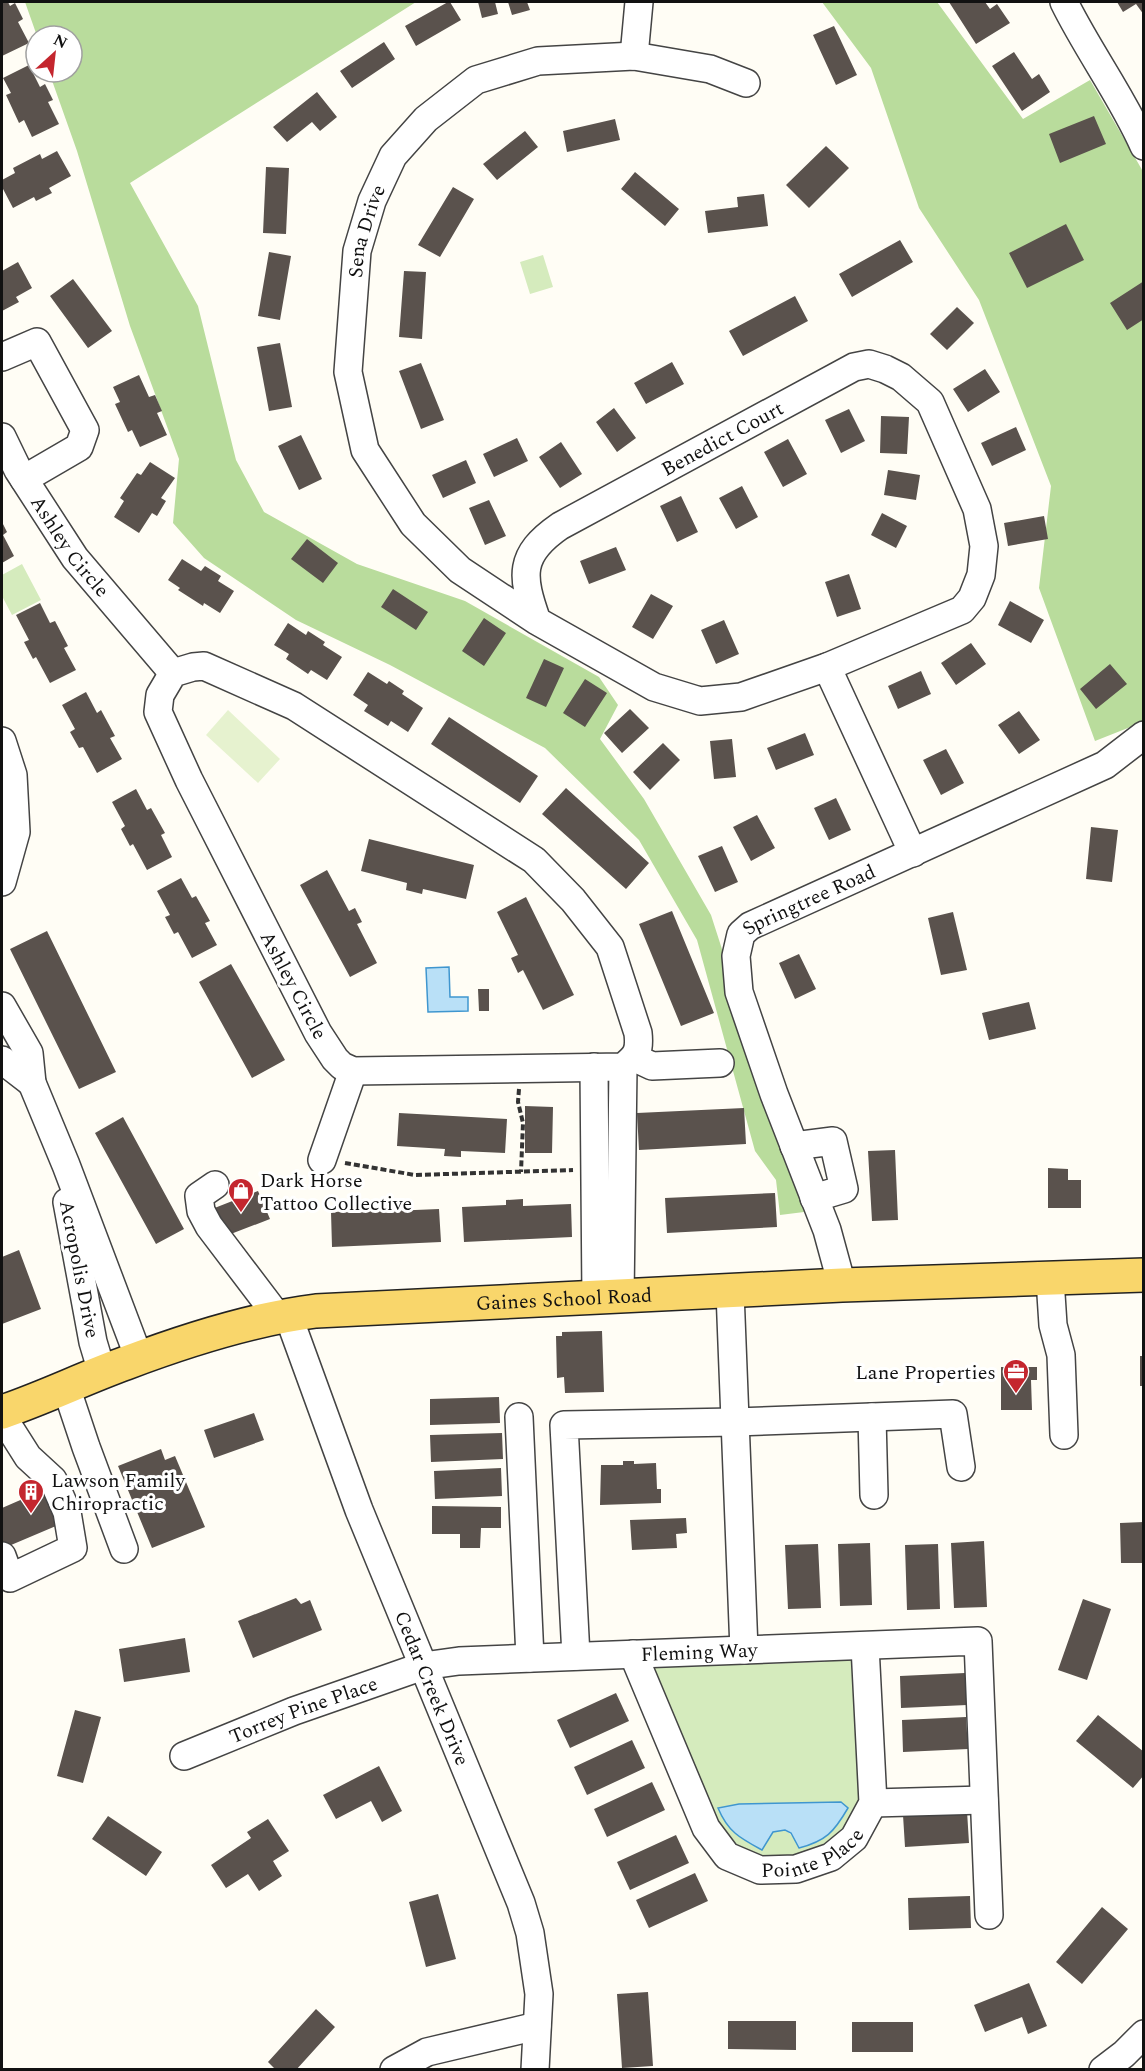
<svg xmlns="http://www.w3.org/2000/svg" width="1145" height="2071" viewBox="0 0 1145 2071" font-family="Spectral,serif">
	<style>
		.green { fill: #d5ebbd; fill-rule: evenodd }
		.forest { fill: #b9dc9c }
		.pitch { fill: #e6f2cf }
		.water { fill: #b9e0f7; stroke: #3f96cf; stroke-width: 1.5 }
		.building { fill: #5a524d }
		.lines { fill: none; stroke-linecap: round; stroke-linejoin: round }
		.minor-casing { stroke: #444; stroke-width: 30 }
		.major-casing { stroke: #222; stroke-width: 36 }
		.path { stroke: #333; stroke-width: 4; stroke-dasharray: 6 3; stroke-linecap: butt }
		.minor { stroke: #fff; stroke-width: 27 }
		.major { stroke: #f9d66b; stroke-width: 33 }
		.labels { text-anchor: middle; stroke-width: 6; stroke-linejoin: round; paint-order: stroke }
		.street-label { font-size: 20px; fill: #111; stroke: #fff }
		.poi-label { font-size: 20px; fill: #111; stroke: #fff; text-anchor: start }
	</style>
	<rect width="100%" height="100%" fill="#fffdf5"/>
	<path class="green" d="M543 255 553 287 530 294 520 262Z
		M22 564 41 600 12 615 2 596V575Z
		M826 1656H855L866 1787 841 1841 776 1863 725 1840 651 1670 654 1666 758 1660V1664L825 1662ZM841 1802 794 1839C789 1830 782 1829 773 1832L762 1849 734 1833 718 1808 739 1804Z"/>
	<path class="forest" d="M25 2H416L130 183 198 306 236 460 264 512 357 564 465 601 599 677 618 705 600 739 644 799 711 915 793 1170 804 1212 780 1215 776 1180 755 1151 697 940 639 840 545 748 390 665 296 620 204 558 173 523 179 459 130 326 77 151 49 72H72V36H37Z
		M822 2H937L1023 119 1090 80 1141 168 1144 174 1143 722 1095 741 1039 588 1051 486 979 300 919 208 871 68Z"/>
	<path class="pitch" d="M228 710 280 759 258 783 206 735Z"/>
	<path class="water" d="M449 967 450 997H468V1011L428 1012 426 968Z
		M841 1802 848 1808C834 1832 826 1841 799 1848L791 1833 785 1830 773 1832 762 1850C740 1838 728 1832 718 1808L739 1804Z"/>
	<path class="building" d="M2 2H8L10 6 15 3 23 19 18 22 29 43 2 56Z
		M448 2H450L461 20 416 46 405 26Z
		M478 2H495L498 14 482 18Z
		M508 2H527L530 10 512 15Z
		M949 2H985L990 9 997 4 1010 23 976 44Z
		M1117 2H1144V15L1136 4 1123 12Z
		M834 26 857 75 836 85 813 35Z
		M384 42 395 59 352 88 340 71Z
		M1014 52 1032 79 1039 74 1050 92 1022 111 992 66Z
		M29 65 40 87 45 84 53 100 48 102 59 124 32 137 24 120 19 123 6 95 11 93 3 78Z
		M317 92 337 117 320 131 312 122 287 142 273 127Z
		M1094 116 1106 144 1060 163 1049 134Z
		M615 119 620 140 567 152 563 131Z
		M525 131 538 147 497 180 483 164Z
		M826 146 849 168 809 208 786 185Z
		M57 151 71 176 49 188 52 193 36 201 34 197 13 208 2 187V180L15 173 13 168 40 154 42 159Z
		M266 167 289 168 286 234 263 233Z
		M635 172 679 209 665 226 621 189Z
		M453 187 474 199 440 257 418 245Z
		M764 194 768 226 708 233 705 211 738 207 737 197Z
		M1066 224 1084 260 1027 288 1009 253Z
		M900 240 913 262 852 297 839 274Z
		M269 252 291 256 280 320 258 316Z
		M18 262 32 288 16 297 19 302 2 311V271Z
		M404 271 426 272 422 339 399 337Z
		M73 279 112 331 88 348 50 296Z
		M1144 281V319L1127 330 1110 303Z
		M795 296 808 321 743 356 729 331Z
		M957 307 974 323 947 350 930 334Z
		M280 343 292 407 269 411 257 347Z
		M672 362 684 384 646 404 634 383Z
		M421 363 444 420 421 429 399 371Z
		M985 369 1000 392 968 412 953 389Z
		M139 375 149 397 155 395 162 411 157 413 167 435 140 447 132 430 128 432 115 404 120 402 113 387Z
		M614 408 636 438 617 452 596 422Z
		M849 409 865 441 841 453 825 420Z
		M881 416 909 417 907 454 880 453Z
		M1016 427 1026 450 992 466 981 443Z
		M301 435 322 479 299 490 278 446Z
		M517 438 528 461 494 477 483 454Z
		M788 439 807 474 783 487 764 452Z
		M561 442 582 474 560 488 539 457Z
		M466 460 476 483 443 498 432 475Z
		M150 462 175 478 161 498 166 501 157 516 152 513 139 533 114 517 124 501 120 498 137 473 141 475Z
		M888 470 920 475 916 500 884 495Z
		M742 486 758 517 736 529 719 498Z
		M681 496 698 532 677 542 660 506Z
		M489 500 506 536 485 545 469 508Z
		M882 513 907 526 896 548 871 535Z
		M1044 516 1048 539 1008 546 1004 523Z
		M2 522 7 532 3 535 14 556 2 563Z
		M307 539 338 563 323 583 291 559Z
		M616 547 626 570 589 584 580 561Z
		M182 559 201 571 205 566 221 576 218 581 234 591 220 613 204 603 203 606 178 590 180 588 168 580Z
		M849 574 861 609 837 617 825 582Z
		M393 589 428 612 416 630 381 607Z
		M651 594 673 606 653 639 632 627Z
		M1010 601 1044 620 1031 643 998 625Z
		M40 603 50 623 55 621 68 646 64 648 76 670 50 683 36 657 33 659 24 642 29 640 16 615Z
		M484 618 506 633 484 666 462 651Z
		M724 620 739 654 716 664 701 630Z
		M288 623 306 635 308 631 325 642 323 645 342 657 327 680 311 670 308 674 286 659 289 654 274 645Z
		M971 643 986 664 956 685 941 663Z
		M544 659 564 668 546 707 526 698Z
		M1110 664 1127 684 1096 709 1080 689Z
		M921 671 931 694 898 709 888 686Z
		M368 672 387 684 389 681 404 691 402 694 423 708 408 732 391 721 388 726 364 711 368 705 353 695Z
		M585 679 607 693 585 727 563 713Z
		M86 692 97 713 101 710 115 736 110 738 122 759 97 773 83 747 79 748 70 732 75 729 62 705Z
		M630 709 649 728 622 753 604 733Z
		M1019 711 1040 740 1019 754 998 725Z
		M449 717 538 776 520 803 431 744Z
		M805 733 814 755 776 770 767 748Z
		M732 739 736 777 714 779 710 741Z
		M663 743 680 760 650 790 633 772Z
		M946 749 964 783 941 795 923 760Z
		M566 788 649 863 626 889 542 814Z
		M136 789 147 810 151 808 165 833 161 835 172 857 147 870 133 844 130 846 121 829 125 826 112 802Z
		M836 798 851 830 829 840 814 808Z
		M757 815 775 848 751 861 733 827Z
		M1091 827 1118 830 1112 882 1086 879Z
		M369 839 474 865 466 899 423 889 422 894 406 890 407 883 361 871Z
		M722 846 738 882 715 892 698 856Z
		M327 870 349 911 355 908 362 922 357 924 377 963 350 977 300 885Z
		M181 878 192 898 196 896 210 921 205 923 217 945 192 958 178 932 174 934 165 917 170 915 157 891Z
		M526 897 574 995 543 1010 523 970 518 973 511 958 518 955 497 912Z
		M672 911 714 1013 681 1026 639 924Z
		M953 912 967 970 941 975 928 918Z
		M47 931 116 1072 79 1089 10 949Z
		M799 954 816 989 795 999 779 963Z
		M231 964 285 1060 252 1078 199 982Z
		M478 989H489V1011H479Z
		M1029 1002 1036 1029 989 1040 982 1013Z
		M525 1106 553 1107 552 1153H525Z
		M744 1108 746 1144 639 1150 637 1113Z
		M399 1113 507 1119 505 1153 461 1151V1157L444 1156 445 1149 397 1146Z
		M123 1117 184 1229 156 1244 95 1133Z
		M895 1150 898 1220 872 1221 868 1151Z
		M1048 1168 1068 1169V1180H1081V1208H1048Z
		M258 1191 270 1219 223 1237 212 1209Z
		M775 1193 777 1227 667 1233 665 1198Z
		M523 1199V1206L571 1204 572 1237 464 1242 462 1207 506 1205V1200Z
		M391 1204V1211L439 1209 441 1242 332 1247 331 1212 374 1210V1205Z
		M19 1250 41 1309 2 1324V1257Z
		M602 1331 604 1392 565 1393 564 1377 557 1378 556 1336H562V1332Z
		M1140 1356H1144V1386H1140Z
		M1001 1367H1037V1380H1031L1032 1410H1001Z
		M499 1397 500 1423 430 1425V1399Z
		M254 1413 264 1440 214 1458 204 1430Z
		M502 1433 503 1459 431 1462 430 1435Z
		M161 1449 165 1460 175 1456 205 1527 152 1548 118 1466Z
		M623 1461H634V1464L656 1463 657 1489H661V1503L600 1505 601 1465H623Z
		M501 1468 502 1496 435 1499 434 1471Z
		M48 1488 63 1523 4 1548 2 1542V1508Z
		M432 1506 501 1507V1528H481L480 1548H460V1534H432Z
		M686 1518 687 1533 676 1534 677 1548 632 1550 630 1520Z
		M1144 1522V1563H1121L1120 1523Z
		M984 1541 987 1607 954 1608 951 1543Z
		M870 1543 872 1605 840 1606 838 1544Z
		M818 1544 821 1608 788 1609 785 1545Z
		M938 1544 940 1609 907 1610 905 1545Z
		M296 1598 301 1604 310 1600 322 1630 253 1658 238 1621Z
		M1083 1599 1111 1609 1087 1680 1058 1670Z
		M185 1638 190 1672 124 1682 119 1649Z
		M965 1673 967 1705 901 1708 900 1676Z
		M616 1693 629 1721 570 1748 557 1720Z
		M75 1710 101 1717 83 1783 57 1776Z
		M1098 1715 1144 1752V1775L1133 1788 1076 1741Z
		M966 1717 968 1749 903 1752 902 1720Z
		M632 1740 645 1768 587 1795 574 1767Z
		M379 1766 402 1811 382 1822 371 1801 336 1819 323 1795Z
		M652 1782 665 1810 607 1837 594 1809Z
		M967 1811 969 1843 905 1847 903 1815Z
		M108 1816 162 1852 146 1876 92 1839Z
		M268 1819 289 1851 273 1861 282 1876 259 1891 248 1874 226 1888 211 1865 251 1838 247 1832Z
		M676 1835 689 1863 630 1890 617 1862Z
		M695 1873 708 1901 649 1928 636 1900Z
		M438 1894 456 1959 426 1967 409 1902Z
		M970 1896 971 1928 909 1930 908 1898Z
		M1102 1907 1128 1929 1082 1984 1056 1962Z
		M1029 1983 1047 2026 1028 2034 1022 2017 985 2032 974 2005Z
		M648 1992 653 2066 622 2068 617 1994Z
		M316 2009 335 2027 296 2070H276L268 2062Z
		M728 2021H796V2050L728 2049Z
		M852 2022H913V2052H852Z"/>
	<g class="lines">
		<defs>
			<g id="minor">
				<path d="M1064 2C1088 51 1122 96 1144 146"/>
				<path d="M634 56 639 2"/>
				<path d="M2 357 37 342 85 430 79 447 24 479"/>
				<path id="s1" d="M2 437 18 470 75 558 173 673"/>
				<path id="s2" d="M537 621C521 576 518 555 560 526L854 367 869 364 885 369 901 377 930 402 977 509 984 546 981 575 972 598 962 610 827 667 741 697 700 701 654 687 537 621 460 570 413 524 365 450 348 372 357 251 372 201 393 156 426 119 476 80 538 61 634 56 710 69 746 83"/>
				<path d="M204 666 294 706 534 860 573 900 610 947 638 1033C640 1051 637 1056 623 1067L353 1071 342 1066 335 1059 318 1033 189 780 158 712 160 695 173 673 193 667Z"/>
				<path d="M827 667 913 853"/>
				<path d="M2 741 13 775 16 832 2 882"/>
				<path d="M2 1006 29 1053 32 1083 66 1165 139 1358"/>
				<path d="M635 1058 652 1066 720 1063"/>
				<path d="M2 1060 32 1083"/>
				<path d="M594 1067 596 1298"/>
				<path d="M794 1146 833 1141 844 1189 814 1198"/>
				<path d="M322 1160 353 1071"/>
				<path d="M215 1185 199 1196 201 1211 209 1226 278 1317"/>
				<path d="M67 1202 93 1342 102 1372"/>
				<path d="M1050 1279 1053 1325 1061 1355 1064 1435"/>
				<path id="s3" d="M842 1285 827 1230 774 1094 739 992 736 956 741 934 750 926 1105 765 1144 735"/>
				<path d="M730 1292 744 1650"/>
				<path d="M620 1297 623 1067"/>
				<path id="s4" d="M288 1315 359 1510 521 1903 530 1933 539 1994 535 2070"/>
				<path d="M66 1387 86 1447 124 1549"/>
				<path d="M2 1416 28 1457 53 1480 67 1512 73 1548 10 1578 2 1556"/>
				<path d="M519 1417 530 1658"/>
				<path d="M872 1417 874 1495"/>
				<path id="s5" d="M633 1654 706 1828 727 1856 760 1870 796 1869 831 1857 854 1838 873 1803 865 1646"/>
				<path d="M576 1656 564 1425 735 1422 953 1414 961 1467"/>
				<path id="s6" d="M184 1756 294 1711 423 1666 459 1661 978 1641 989 1915"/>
				<path d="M873 1803 984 1800"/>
				<path d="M394 2070 427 2052 537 2026"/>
				<path d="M1103 2070 1124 2054 1144 2034"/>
			</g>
			<g id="major">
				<path id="s7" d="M2 1412C44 1398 84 1378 126 1363 187 1340 252 1319 316 1311L842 1285 1144 1275"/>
			</g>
		</defs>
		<use href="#minor" class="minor-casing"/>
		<use href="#major" class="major-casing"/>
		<path class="path" d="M519 1089 518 1102 523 1123 521 1172
			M345 1163 415 1175 573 1170"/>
		<use href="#minor" class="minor"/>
		<use href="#major" class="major"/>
	</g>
	<defs>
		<symbol id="shop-pin" viewBox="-11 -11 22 30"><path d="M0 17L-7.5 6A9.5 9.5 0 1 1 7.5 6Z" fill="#c4262e" stroke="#fff"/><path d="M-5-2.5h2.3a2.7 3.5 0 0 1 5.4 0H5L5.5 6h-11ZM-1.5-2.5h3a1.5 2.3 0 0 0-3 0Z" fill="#fff"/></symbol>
		<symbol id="office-pin" viewBox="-11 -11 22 30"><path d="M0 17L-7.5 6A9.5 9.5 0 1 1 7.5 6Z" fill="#c4262e" stroke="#fff"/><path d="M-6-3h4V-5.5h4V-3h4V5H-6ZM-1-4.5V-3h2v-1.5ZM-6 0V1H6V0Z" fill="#fff"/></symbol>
		<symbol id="building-pin" viewBox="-11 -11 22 30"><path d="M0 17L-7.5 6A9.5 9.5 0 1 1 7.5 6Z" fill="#c4262e" stroke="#fff"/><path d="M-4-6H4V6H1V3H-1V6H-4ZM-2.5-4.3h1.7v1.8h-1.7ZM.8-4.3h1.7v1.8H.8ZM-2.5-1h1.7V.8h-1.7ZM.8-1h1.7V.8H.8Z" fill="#fff"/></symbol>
	</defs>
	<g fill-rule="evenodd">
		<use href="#shop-pin" x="226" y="1176" width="30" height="40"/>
		<use href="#office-pin" x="1001" y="1357" width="30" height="40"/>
		<use href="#building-pin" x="16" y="1477" width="30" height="40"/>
	</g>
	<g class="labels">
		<g class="street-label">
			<text dy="7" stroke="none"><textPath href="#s2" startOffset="1686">Sena Drive</textPath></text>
			<text dy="7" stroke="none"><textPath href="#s2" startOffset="294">Benedict Court</textPath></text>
			<text dy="7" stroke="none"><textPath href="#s1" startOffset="129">Ashley Circle</textPath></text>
			<text dy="7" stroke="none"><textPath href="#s3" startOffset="446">Springtree Road</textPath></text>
			<text transform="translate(294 985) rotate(62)" y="7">Ashley Circle</text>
			<text transform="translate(80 1269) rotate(79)" y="7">Acropolis Drive</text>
			<text dy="7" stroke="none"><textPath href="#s7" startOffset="579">Gaines School Road</textPath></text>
			<text dy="7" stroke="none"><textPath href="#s6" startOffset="532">Fleming Way</textPath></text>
			<text dy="7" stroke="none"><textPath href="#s4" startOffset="400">Cedar Creek Drive</textPath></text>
			<text dy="7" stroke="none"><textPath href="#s6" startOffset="128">Torrey Pine Place</textPath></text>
			<text dy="7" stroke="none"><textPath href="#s5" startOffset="316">Pointe Place</textPath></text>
		</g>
		<g class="poi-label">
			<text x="260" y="1187">Dark Horse<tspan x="260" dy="23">Tattoo Collective</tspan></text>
			<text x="996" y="1379" text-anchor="end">Lane Properties</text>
			<text x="51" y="1487">Lawson Family<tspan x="51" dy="23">Chiropractic</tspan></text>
		</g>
	</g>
	<rect width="1145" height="2071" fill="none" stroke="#111111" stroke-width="6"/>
	<g transform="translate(54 54) rotate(27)"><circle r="28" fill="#ffffff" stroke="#a0a0a0" stroke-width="1.5"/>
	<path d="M0-4.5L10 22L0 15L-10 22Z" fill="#c4262e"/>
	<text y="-9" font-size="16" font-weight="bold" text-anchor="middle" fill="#111111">N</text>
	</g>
</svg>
